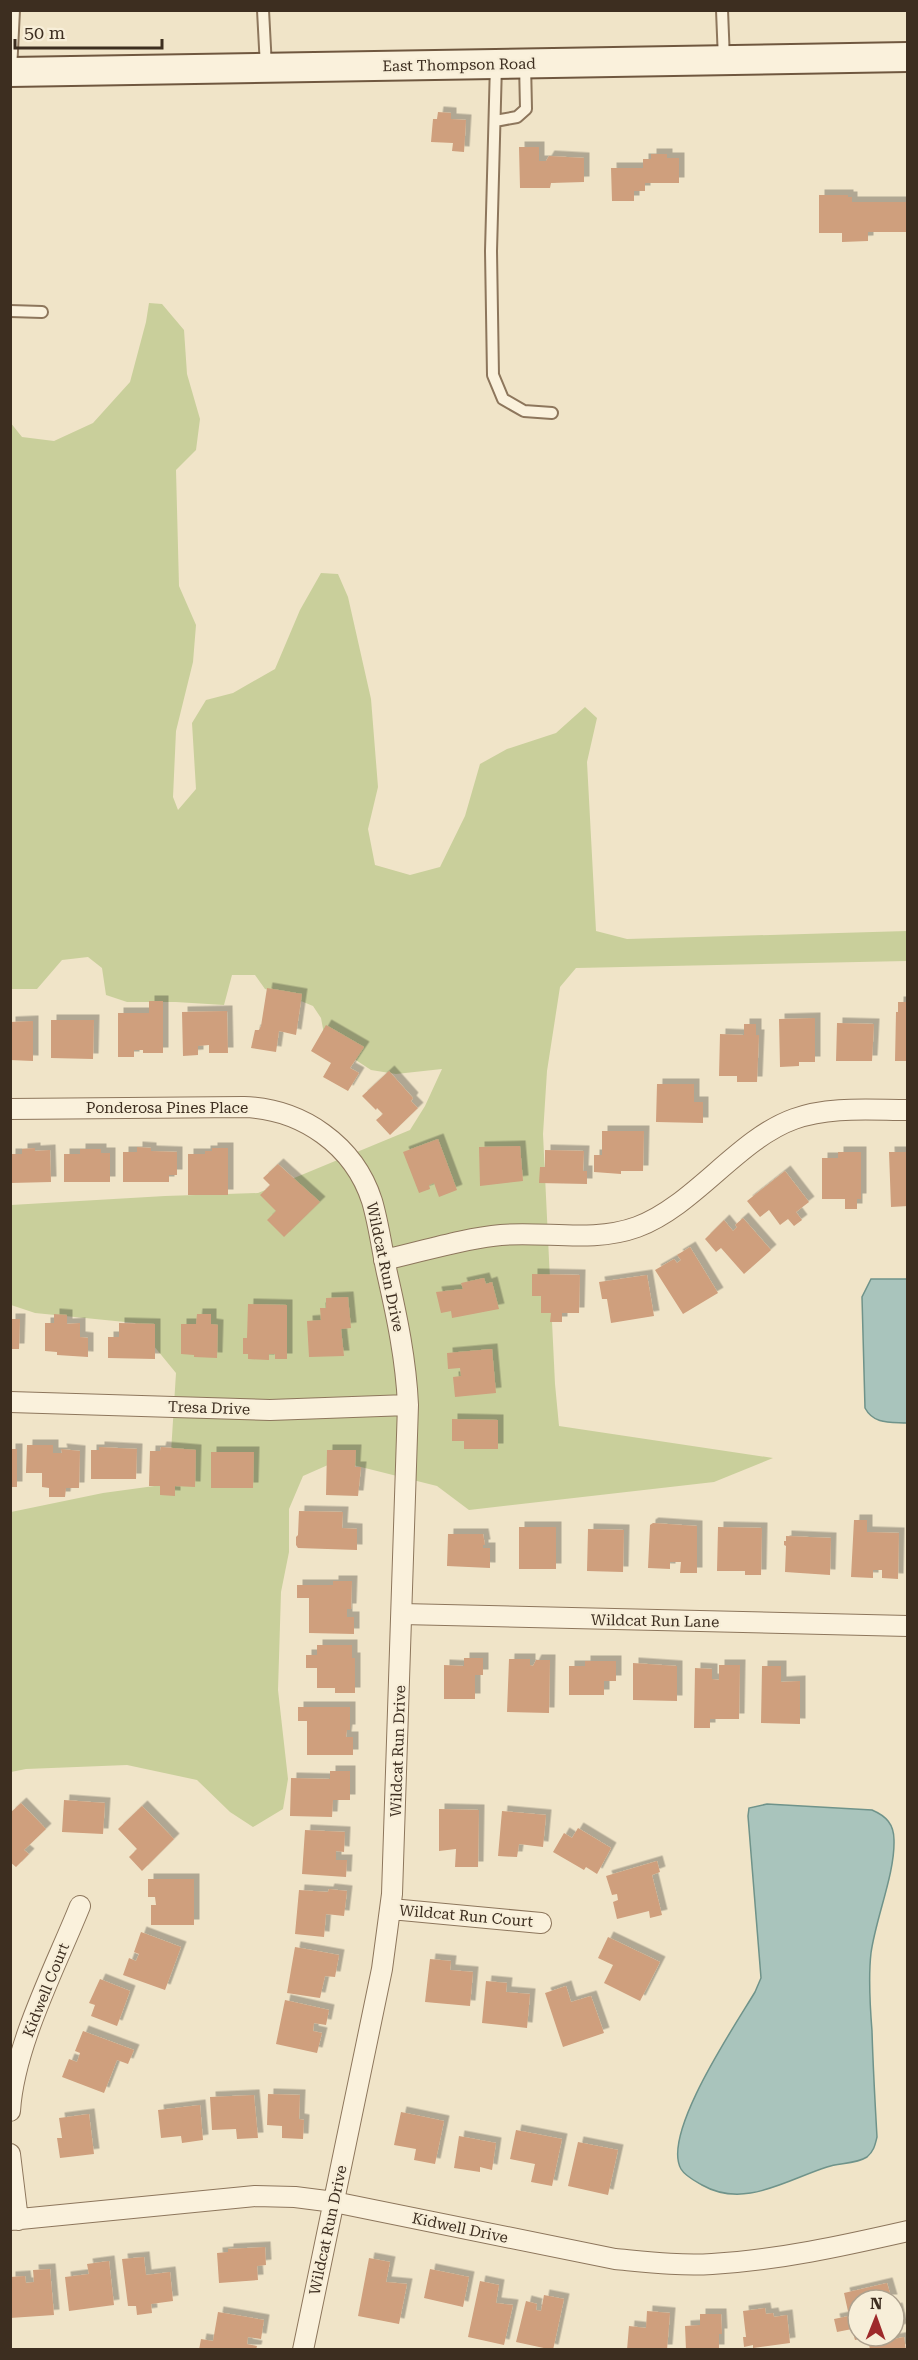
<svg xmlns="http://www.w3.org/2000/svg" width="918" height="2360" viewBox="0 0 918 2360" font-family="'Roboto Serif',serif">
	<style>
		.green { fill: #c9cf9b }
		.water { fill: #a9c4bc; stroke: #6f938a; stroke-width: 1.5 }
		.building { fill: #cf9f7d; filter: url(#shadow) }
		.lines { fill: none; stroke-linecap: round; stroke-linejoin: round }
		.service-casing { stroke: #8d765c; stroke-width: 14 }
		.minor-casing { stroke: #8d765c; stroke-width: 22 }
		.secondary-casing { stroke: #6f573f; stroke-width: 32 }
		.service { stroke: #faf1dc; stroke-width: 10 }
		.minor { stroke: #faf1dc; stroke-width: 20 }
		.secondary { stroke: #faf1dc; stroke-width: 28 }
		.labels { text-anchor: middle; stroke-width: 4.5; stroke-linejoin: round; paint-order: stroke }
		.street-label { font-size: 15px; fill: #3d2e20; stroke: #f7eed8 }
	</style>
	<defs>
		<filter id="shadow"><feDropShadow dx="5.5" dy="-5.5" stdDeviation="0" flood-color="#0004"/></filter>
	</defs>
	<rect width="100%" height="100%" fill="#f0e4c8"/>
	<path class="green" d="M149 303 162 304 184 330 187 374 200 419 196 450 176 470 179 586 196 625 193 662 176 731 173 797 178 810 196 789 192 723 206 700 233 693 275 669 300 610 321 573 338 574 348 597 371 699 378 787 368 829 375 865 410 875 440 867 465 816 480 764 507 749 556 733 585 707 597 718 587 762 596 931 627 939 907 931V961L576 968 560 987 547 1071 543 1134 555 1384 559 1426 773 1458 714 1482 469 1510 437 1486 337 1461 303 1476 289 1509V1552L281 1592 278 1690 288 1779 283 1809 253 1827 230 1812 197 1780 127 1765 26 1769 11 1772V1512L103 1493 169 1484 176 1373 135 1323 35 1313 11 1305V1205L165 1196 258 1193 410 1130 425 1106 442 1069 396 1074 371 1070 339 1049 324 1034 321 1018 313 1006 284 994 265 989 255 975H232L224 1005 176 1002H127L106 995 102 968 88 957 62 960 37 989H11L10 422 22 437 54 441 93 423 130 382 146 322Z"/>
	<path class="water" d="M871 1279H907V1423C891 1422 874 1425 865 1408L862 1297Z
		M767 1804 872 1810C886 1816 894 1824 894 1840 895 1874 876 1917 871 1953 868 1979 870 2006 872 2031 873 2067 875 2102 877 2137 875 2145 874 2151 867 2157 856 2164 839 2163 827 2167 786 2180 744 2209 702 2185 695 2181 685 2176 681 2169 661 2134 736 2024 755 1992L761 1978 748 1816 749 1808Z"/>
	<path class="building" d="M438 112 451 113V119L466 120 464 152 452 151 453 143 431 142 433 119H437Z
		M519 147H539V161H546L549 156 584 158V182L551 183 550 188H520Z
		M651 154H667V158H679V183H645V191H634V201H612L611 168H643V159H651Z
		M819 195H848V197H852V202H908V232H868V241L842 242V233H819Z
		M267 988 302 994 296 1035 279 1031 276 1052 251 1048 255 1030H259L261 1026Z
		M149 1001H163V1053H143V1050H134V1057H118V1013H149Z
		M898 1002H908V1061H895L896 1012H898Z
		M227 1011 228 1053H209V1045L198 1046V1055L183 1056 182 1012Z
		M815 1018V1062H799V1066L780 1067 779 1019Z
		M51 1020H94L93 1059 51 1058Z
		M33 1021V1061L10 1060V1022Z
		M837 1023 874 1024 872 1061H836Z
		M744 1024H756V1035H759L757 1082H737V1076H719L720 1034 744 1035Z
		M326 1025 364 1047 350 1068 359 1073 348 1091 323 1077 331 1063 311 1051Z
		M389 1071 413 1098 411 1101 418 1108 390 1135 376 1120 383 1114 377 1108 376 1110 362 1096Z
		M657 1084H694V1102H703V1123L656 1122Z
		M602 1131H644L643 1171H621V1174L594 1172V1155H602Z
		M438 1139 457 1190 439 1197 434 1183 429 1185 430 1189 419 1193 403 1152Z
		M520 1146 523 1181 480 1186 479 1147Z
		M137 1147 151 1148V1151L177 1152V1175H169V1182H123V1152H137Z
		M35 1148V1151L50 1150 51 1182 10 1183V1154H22V1149Z
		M212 1148H228V1195H188V1154H205V1151H212Z
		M80 1149H101V1153H110V1182H64V1154H80Z
		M545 1150 584 1151 583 1171H587V1184L539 1183 540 1167H545Z
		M838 1152H861V1199H857V1209H845V1199H822V1158H838Z
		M889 1152H908V1206L891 1207Z
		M278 1164 320 1202 284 1237 267 1220 276 1211 260 1195 270 1185 263 1178Z
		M785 1171 809 1202 796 1212 802 1220 794 1226 788 1219 780 1225 769 1210 760 1217 747 1201Z
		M743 1218 771 1250 744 1274 721 1248 716 1252 705 1239 724 1220 733 1231 737 1227 735 1225Z
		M690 1247 718 1293 683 1314 655 1270 674 1259 677 1263 681 1260 677 1255Z
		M532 1274 580 1275 579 1313H562V1322H550L551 1313H541V1296H532Z
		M647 1275 654 1316 611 1323 607 1299H602L599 1282Z
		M484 1278 486 1284 492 1282 499 1309 452 1318 451 1311 441 1313 436 1292 463 1289 461 1283Z
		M348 1297 351 1328 341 1329 344 1356 309 1357 307 1321 321 1320 320 1308H326V1298Z
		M248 1304 287 1305V1359H275V1354H269V1360L248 1359V1354H243V1338H247Z
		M54 1314 67 1315V1324L80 1323V1337L88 1338V1357L57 1355V1352L45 1351V1323H54Z
		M197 1314H211V1324L218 1325 217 1358 194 1357V1355L181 1354V1324H196Z
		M10 1319H20L19 1349H10Z
		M119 1323 155 1324V1359L108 1358V1337H119Z
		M492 1349 496 1393 455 1397 453 1377 461 1376 460 1368 448 1369 447 1353Z
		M452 1419 498 1420V1449H464V1441H452Z
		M27 1445H53V1453H62L61 1449 80 1451 79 1488H66L65 1497H49V1488L42 1487V1473H26Z
		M99 1447 137 1449 136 1479H91V1450H99Z
		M161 1447 196 1450 195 1487 175 1486V1496L160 1495V1486H149L150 1451H160Z
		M10 1449H17V1487H10Z
		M327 1450H356L355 1467H361L358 1496 326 1495Z
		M211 1452H254L253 1488H211Z
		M299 1511 343 1512 342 1528 357 1529V1550L298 1548 296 1545V1537L298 1535Z
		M854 1520H867V1532L899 1533 898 1579 882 1578V1570H873V1578L851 1577Z
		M653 1523 697 1526V1573H680L681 1562H670V1569L648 1568 650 1525Z
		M519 1527H556V1569H519Z
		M718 1527 762 1528 761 1575H745V1571H717Z
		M588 1529 624 1530 623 1572 587 1571Z
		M448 1534H483L485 1545H483V1548H490V1568L447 1566Z
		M786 1536 831 1538 830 1575 785 1572 786 1546 784 1545V1541H786Z
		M333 1581H352L351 1609H347V1617H354V1634L309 1633V1598H297V1585H333Z
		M317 1645H352V1658H355V1693H335V1688H317V1668H306V1655H317Z
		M464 1658H483V1675H475V1699H444V1665L464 1666Z
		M509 1659H530V1665L533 1666 536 1660H550L549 1713 507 1712Z
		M585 1661H616V1681H604V1695H569V1666H585Z
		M633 1663 677 1666V1701L633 1700Z
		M719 1665H740L739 1719H710V1728H694L695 1668 712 1669V1679L719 1680Z
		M762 1666H781V1682L800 1681V1724L761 1723Z
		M298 1707H350V1730H347L346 1737H353V1755H307V1721H298Z
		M330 1771H350V1800H333L332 1817 290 1816 291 1778 330 1779Z
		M64 1800 105 1803 103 1834 62 1832Z
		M21 1803 46 1829 24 1850 29 1854 16 1867 10 1862V1813Z
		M142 1806 174 1839 142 1871 129 1857 137 1849 118 1829Z
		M439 1809 479 1810 478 1867H455L456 1849 439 1851Z
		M502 1811 546 1815 543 1847 519 1844 517 1857 498 1856Z
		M578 1828 611 1848 597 1874 586 1867 584 1870 553 1852 564 1833 572 1838Z
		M305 1830 345 1832 344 1852 336 1851V1860H347L346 1877 302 1874Z
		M657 1861 660 1872 652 1875 662 1915 650 1918 649 1911 617 1919 613 1902 618 1900 617 1894 612 1895 606 1876Z
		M148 1879H194V1925H151V1905H156L155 1897H148Z
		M329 1889 347 1891 344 1916 326 1914 324 1937 295 1934 299 1890 328 1892Z
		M141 1932 181 1947 165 1990 123 1975 129 1958 136 1961 139 1954 134 1952Z
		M608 1937 660 1962 640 2001 604 1983 613 1965 598 1958Z
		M295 1947 339 1955 335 1977 325 1976 320 1998 287 1993Z
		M430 1959 451 1961 450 1970 473 1972 470 2006 425 2002Z
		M100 1979 130 1991 117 2026 91 2016 95 2005 89 2003Z
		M486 1981 507 1983 506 1992 530 1994 527 2028 482 2023Z
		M566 1986 571 2002 591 1996 604 2033 563 2047 545 1993Z
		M285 2000 329 2010 326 2025 314 2023 313 2031 322 2033 317 2053 276 2044Z
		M83 2031 134 2050 128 2064 117 2060 104 2093 62 2077 69 2059 77 2062 80 2053 75 2051Z
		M268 2094 300 2095 299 2119 304 2120 303 2139 282 2138V2126L267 2125Z
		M254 2095 258 2138 237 2139 236 2129 212 2130 210 2097Z
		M200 2105 203 2140 182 2143 181 2136 161 2138 158 2110Z
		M401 2112 444 2121 435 2164 414 2160 416 2149 394 2145Z
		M89 2114 94 2154 60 2158 57 2138H62L59 2118Z
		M516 2130 562 2139 552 2186 531 2182 535 2164 510 2159Z
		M459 2136 496 2143 492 2170 480 2167V2172L454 2168Z
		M578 2142 618 2150 608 2195 568 2186Z
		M265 2247 266 2265 257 2266 258 2280 219 2283 217 2253 228 2252V2249Z
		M144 2257 146 2275 170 2272 173 2301 151 2304 152 2313 137 2315 136 2306H128L122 2259Z
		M369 2258 390 2262 386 2282 407 2284 399 2324 358 2316Z
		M109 2261 114 2305 69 2311 65 2277 89 2274 87 2264Z
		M50 2269 54 2315 10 2318V2277L25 2276 26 2283 34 2282 33 2270Z
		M430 2269 469 2277 463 2307 424 2298Z
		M480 2281 499 2285 496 2303 513 2305 504 2345 468 2337Z
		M887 2283 892 2300H858V2336L869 2337 855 2340 852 2329 837 2332 834 2319 849 2316 844 2293Z
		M544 2295 564 2299 553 2350 516 2342 526 2301 537 2304 536 2310 541 2311Z
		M765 2308 766 2314 773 2313 774 2317 787 2315 790 2343 753 2348V2345L744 2347 743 2337H746L743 2311Z
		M897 2308 902 2329 894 2331V2309Z
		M647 2311 670 2313 667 2350H627L629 2326 646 2328Z
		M218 2312 264 2320 261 2339 248 2337 247 2344 257 2346 256 2350H199L201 2339 213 2341Z
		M700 2314H721L722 2334H719V2350H686L685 2326 700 2325Z
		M904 2337 906 2350H870L869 2344Z"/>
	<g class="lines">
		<defs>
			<path id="service" d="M263 10 266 67
				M722 10 724 60
				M496 64 491 251 493 375 503 399 524 411 552 413
				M11 71 14 10
				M495 121 517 117 526 109 525 63
				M10 311 42 312"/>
			<path id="minor" d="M10 1109 244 1107C302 1109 354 1145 372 1201 379 1225 382 1250 387 1273 397 1317 406 1360 408 1405L392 1894 382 1969 303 2350
				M384 1260C420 1252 465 1238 501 1235 545 1231 593 1243 637 1227 694 1206 738 1139 794 1119 829 1106 871 1110 908 1110
				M10 1402 270 1410 408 1405
				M402 1614 908 1626
				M391 1909 541 1923
				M10 2111C14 2046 55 1968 80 1906
				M10 2154 18 2220
				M10 2220 255 2196 295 2197 334 2202 615 2259C647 2262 680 2266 712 2264 779 2260 842 2246 908 2231"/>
			<path id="secondary" d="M10 72 908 57"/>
		</defs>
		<use href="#service" class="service-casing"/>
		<use href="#minor" class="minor-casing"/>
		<use href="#secondary" class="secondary-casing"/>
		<use href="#service" class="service"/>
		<use href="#minor" class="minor"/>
		<use href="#secondary" class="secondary"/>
	</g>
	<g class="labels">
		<g class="street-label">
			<text transform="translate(459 65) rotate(-1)" y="5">East Thompson Road</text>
			<text x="167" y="1113">Ponderosa Pines Place</text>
			<text transform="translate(385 1267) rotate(78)" y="5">Wildcat Run Drive</text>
			<text transform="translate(209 1408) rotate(2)" y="5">Tresa Drive</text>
			<text transform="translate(655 1621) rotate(1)" y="5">Wildcat Run Lane</text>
			<text transform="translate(398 1751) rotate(-88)" y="5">Wildcat Run Drive</text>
			<text transform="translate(466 1916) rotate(5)" y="5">Wildcat Run Court</text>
			<text transform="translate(46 1990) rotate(-68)" y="5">Kidwell Court</text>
			<text transform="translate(460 2228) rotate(12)" y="5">Kidwell Drive</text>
			<text transform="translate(328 2230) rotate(-78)" y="5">Wildcat Run Drive</text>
		</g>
	</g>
	<rect width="918" height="2360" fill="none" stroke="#3d2e20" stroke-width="24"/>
	<g transform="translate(876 2318) rotate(1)"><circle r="28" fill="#f7eed8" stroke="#ada18e" stroke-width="1.5"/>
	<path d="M0-4.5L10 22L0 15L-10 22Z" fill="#9e2a2b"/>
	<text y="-9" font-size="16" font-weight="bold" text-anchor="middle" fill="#3d2e20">N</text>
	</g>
	<path d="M15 39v9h147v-9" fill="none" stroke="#3d2e20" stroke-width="3"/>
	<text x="24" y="39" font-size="18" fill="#3d2e20" stroke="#f7eed8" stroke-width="4.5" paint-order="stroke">50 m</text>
</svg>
